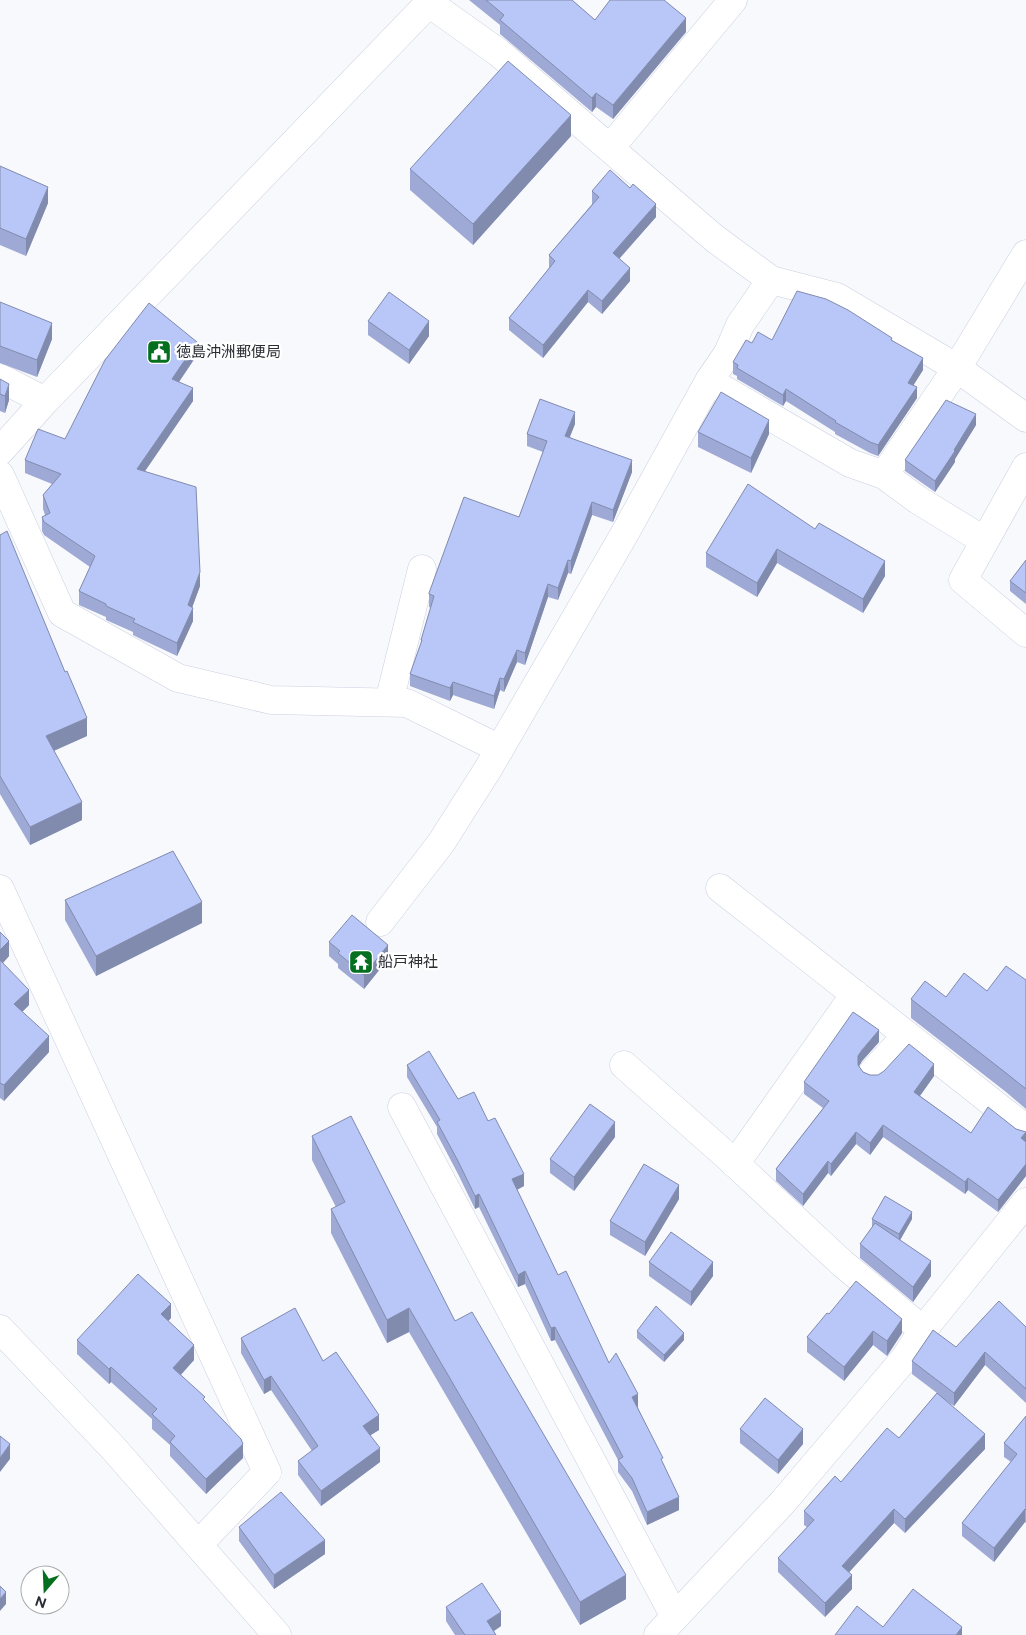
<svg xmlns="http://www.w3.org/2000/svg" width="1026" height="1635" viewBox="0 0 1026 1635" font-family="Figtree,'Noto Sans JP',sans-serif">
	<style>
		.lines { fill: none; stroke-linecap: round; stroke-linejoin: round }
		.minor-casing { stroke: #cbd0e2; stroke-width: 29 }
		.minor { stroke: #fff; stroke-width: 28 }
		.wall { fill: #9eaad5 }
		.shaded-wall { fill: #818bae }
		.building { fill: #b8c6f8; stroke: #818bae }
		.labels { text-anchor: middle; stroke-width: 4.5; stroke-linejoin: round; paint-order: stroke }
		.poi-label { font-size: 15px; fill: #2b2d34; stroke: #fff; text-anchor: start }
	</style>
	<rect width="100%" height="100%" fill="#f8f9fc"/>
	<g class="lines">
		<defs>
			<path id="minor" d="M429 3 499 53 714 238 771 280
				M610 148 733 0
				M0 378 45 401
				M709 381 850 463 884 475 918 500 985 541
				M0 451 45 401 432 0
				M1026 467 963 580 1026 633
				M0 475 62 613 178 678 271 700 407 703 500 749
				M884 475 957 368 1026 254
				M389 702 422 569
				M720 888 1026 1129
				M0 889 267 1472 198 1545
				M380 922 441 843 488 769 625 533 709 381 728 353 740 325 771 280 837 297 957 368 1026 418
				M624 1065 728 1157 843 1264 923 1330
				M873 1072 907 1035
				M402 1107 675 1617
				M735 1164 855 994
				M0 1329 114 1449 277 1635
				M658 1635 783 1502 905 1358 923 1330 1026 1202"/>
		</defs>
		<use href="#minor" class="minor-casing"/>
		<use href="#minor" class="minor"/>
	</g>
	<path class="wall" d="M469 0H572L595 20 686 32 613 119 596 107 592 112 500 34V25Z
		M571 136 473 245 410 190V169Z
		M0 166 48 203 26 256 0 245Z
		M592 191 656 217 619 258 630 281 602 314 588 302 543 358 509 330V318L549 268V255L592 204Z
		M0 302 52 339 37 377 0 363Z
		M368 321 429 336 409 364 368 335Z
		M772 340H892L923 370 913 385 917 398 878 456 870 453 835 434V432L786 401 783 406 737 379V376L733 374V362Z
		M197 355 179 382 193 401 144 471 200 586 192 607 193 621 177 656 141 639 133 635V632L106 620V617L79 605V591L90 567 44 535 42 531V517L45 515 43 509V495L52 484 25 473V460L65 439Z
		M0 379 9 400 5 413 0 411Z
		M575 424 570 437 632 472 613 522 592 515 571 574 568 573 558 600 548 597 525 665 517 662 504 692 500 690 494 709 453 695 450 701 410 686V674L421 645V640L431 608 429 607V594L519 517 543 452 527 446V434Z
		M976 425 955 459V462L935 492 905 471V460Z
		M698 432 769 434 751 473 698 447Z
		M815 529 885 576 863 613 777 563 757 597 706 567V553Z
		M0 535 87 736 54 751 82 820 30 845 0 794Z
		M1026 560V604L1010 591V581Z
		M65 900 202 923 96 976 65 920Z
		M0 932 9 956 3 963 29 1005 22 1012 49 1052 4 1101 0 1098Z
		M329 942 388 959 364 989 338 968V964L329 956Z
		M1026 980V1109L1006 1092 911 1018V999L946 997 987 991Z
		M879 1042 862 1061 859 1066 863 1072 870 1075 934 1076 920 1096 971 1133 1016 1129 1026 1132V1176L998 1212 968 1190 965 1194 883 1137 870 1155 856 1144 831 1176 828 1173 803 1206 776 1181V1169L823 1108 804 1094V1082Z
		M407 1065 488 1121 524 1186 517 1190 558 1275 609 1363 638 1407V1408L663 1464 679 1510 647 1525 632 1491 618 1472V1460L555 1340 551 1341 525 1284 518 1287 479 1207 475 1209 458 1174 437 1134V1127L407 1077Z
		M312 1136 455 1321 626 1599 580 1625 409 1332 387 1343 331 1233V1209L336 1207 312 1160Z
		M615 1137 574 1191 550 1173V1159Z
		M679 1199 645 1256 610 1235V1221Z
		M872 1219H912L900 1240 931 1276 913 1302 860 1258V1244L873 1226H872Z
		M649 1262 713 1276 691 1306 649 1276Z
		M829 1314 902 1333 887 1356 873 1345 844 1381 807 1352V1337Z
		M171 1318 168 1321 194 1360 181 1375 205 1402 243 1458 206 1494 170 1456V1445L152 1429V1419L111 1382 109 1384 77 1354V1340Z
		M1026 1327V1403L985 1365 954 1406 946 1401 985 1449 905 1533 894 1523 849 1572 852 1589 825 1617 778 1572V1558L807 1527 804 1525V1511L899 1438 937 1393 912 1374V1361Z
		M637 1331 684 1340 664 1362 637 1338Z
		M241 1338 323 1361 379 1430 370 1435 380 1462 321 1506 298 1475V1461L312 1451 271 1390 264 1394 241 1353Z
		M1026 1416V1523L1025 1522 994 1562 962 1536V1523L1011 1462 1004 1457V1443Z
		M740 1429 803 1444 778 1474 740 1443Z
		M239 1527 325 1554 274 1589 239 1541Z
		M446 1607 501 1626 494 1631 496 1635H455L446 1621Z"/>
	<path class="shaded-wall" d="M686 18V32L613 119V105Z
		M596 93V107L592 112V98Z
		M571 115V136L473 245V224Z
		M48 187V203L26 256V239Z
		M656 204V217L613 266V253Z
		M630 268V281L602 314V301Z
		M588 290V302L543 358V345Z
		M429 321V336L409 364V350Z
		M52 323V339L37 377V360Z
		M197 342V355L172 392V379Z
		M923 358V370L908 394V383Z
		M9 384V400L5 413V396Z
		M917 387V398L878 456V445Z
		M193 388V401L137 483V469Z
		M786 389V401L783 406V395Z
		M575 412V424L565 448V436Z
		M976 414V425L955 459V462L935 492V481Z
		M769 420V434L751 473V458Z
		M632 460V472L613 522V510Z
		M592 502V515L571 574V561Z
		M777 549V563L757 597V583Z
		M568 560V573L558 600V588Z
		M885 561V576L863 613V599Z
		M200 572V586L188 619V605Z
		M548 584V597L525 665V653Z
		M193 608V621L177 656V643Z
		M517 650V662L504 692V679Z
		M500 678V690L494 709V696Z
		M453 682V695L450 701V688Z
		M87 718V736L46 754V736Z
		M82 802V820L30 845V827Z
		M202 902V923L96 976V956Z
		M9 941V956L0 966V950Z
		M388 945V959L364 989V975Z
		M29 990V1005L14 1020V1004Z
		M879 1030V1042L862 1061 858 1068V1056L862 1050Z
		M49 1036V1052L4 1101V1085Z
		M934 1064V1076L914 1104V1092Z
		M615 1122V1137L574 1191V1177Z
		M883 1125V1137L870 1155V1143Z
		M856 1132V1144L831 1176V1164Z
		M1026 1132V1144L1021 1138Z
		M828 1161V1173L803 1206V1194Z
		M1026 1164V1176L998 1212V1200Z
		M524 1174V1186L512 1192V1179Z
		M968 1178V1190L965 1194V1182Z
		M679 1185V1199L645 1256V1242Z
		M479 1194V1207L475 1209V1196Z
		M912 1212V1219L899 1242V1234Z
		M931 1261V1276L913 1302V1287Z
		M713 1262V1276L691 1306V1292Z
		M525 1271V1284L518 1287V1275Z
		M171 1304V1318L161 1329V1314Z
		M409 1308V1332L387 1343V1320Z
		M902 1319V1333L887 1356V1341Z
		M555 1327V1340L551 1341V1328Z
		M873 1331V1345L844 1381V1367Z
		M684 1333V1340L664 1362V1355Z
		M194 1345V1360L173 1383V1368Z
		M985 1352V1365L954 1406V1393Z
		M111 1367V1382L109 1384V1369Z
		M271 1376V1390L264 1394V1380Z
		M638 1394V1407L632 1410V1397Z
		M379 1415V1430L363 1440V1426Z
		M803 1429V1444L778 1474V1460Z
		M985 1434V1449L905 1533V1519Z
		M10 1444V1459L0 1472V1458Z
		M243 1444V1458L206 1494V1479Z
		M380 1448V1462L321 1506V1491Z
		M679 1497V1510L647 1525V1512Z
		M894 1509V1523L842 1580V1566Z
		M1025 1509V1522L994 1562V1548Z
		M325 1540V1554L274 1589V1575Z
		M626 1575V1599L580 1625V1602Z
		M852 1575V1589L825 1617V1603Z
		M6 1592V1604L0 1611V1599Z
		M501 1612V1626L488 1635 487 1621Z
		M962 1627V1635H956Z"/>
	<path class="building" d="M486 0H572L595 20 610 0H664L686 18 613 105 596 93 592 98 500 20 504 15Z
		M508 61 571 115 473 224 410 169Z
		M0 166 48 187 26 239 0 228Z
		M610 170 630 188 633 184 656 204 613 253 630 268 602 301 588 290 543 345 509 318 555 261 549 255 599 197 592 191Z
		M797 291 826 299 848 310 892 338 891 340 923 358 908 383 917 387 878 445 870 442 835 422 836 421 786 389 783 395 737 368 738 365 733 362 746 340 752 343 758 332 772 340Z
		M389 292 429 321 409 350 368 321Z
		M0 302 52 323 37 360 0 346Z
		M149 303 197 342 172 379 193 388 137 469 196 487 200 572 188 605 193 608 177 643 141 626 133 622 135 619 106 606V604L79 591 95 556 44 522 42 517 50 513 43 495 61 474 25 460 38 429 65 439 105 360Z
		M0 379 9 384 5 396 0 394Z
		M721 392 769 420 751 458 698 432Z
		M540 399 575 412 565 436 632 460 613 510 592 502 571 561 568 560 558 588 548 584 525 653 517 650 504 679 500 678 494 696 453 682 450 688 410 674 422 640H421L434 596 429 594V593L464 497 519 517 547 441 527 434Z
		M946 400 976 414 954 450 955 451 935 481 905 460Z
		M748 484 815 529 819 523 885 561 863 599 777 549 757 583 706 553Z
		M7 531 65 672 67 671 87 718 46 736 82 802 30 827 0 776V535Z
		M1026 560V593L1010 581Z
		M173 851 202 902 96 956 65 900Z
		M352 915 388 945 364 975 338 953 340 951 329 942Z
		M0 932 9 941 0 950Z
		M0 960 29 990 14 1004 49 1036 4 1085 0 1083Z
		M1006 966 1026 980V1089L1006 1073 911 999 925 981 946 997 964 973 987 991Z
		M853 1012 879 1030 862 1050 858 1056V1065L863 1072 870 1075H878L884 1071 909 1044 934 1064 914 1092 971 1133 988 1107 1016 1129 1026 1132 1021 1138 1026 1142V1164L998 1200 968 1178 965 1182 883 1125 870 1143 856 1132 831 1164 828 1161 803 1194 776 1169 829 1101 804 1082Z
		M429 1051 458 1099 474 1092 488 1121 495 1118 524 1174 512 1179 558 1275 566 1271 609 1363 616 1353 638 1394 632 1397 663 1458 661 1459 679 1497 647 1512 632 1478 618 1460 623 1457 555 1327 551 1328 525 1271 518 1275 479 1194 475 1196 458 1161 437 1122 440 1120 407 1065Z
		M590 1104 615 1122 574 1177 550 1159Z
		M351 1116 455 1321 472 1312 626 1575 580 1602 409 1308 387 1320 331 1209 345 1202 312 1136Z
		M644 1164 679 1185 645 1242 610 1221Z
		M885 1196 912 1212 899 1234 872 1219Z
		M875 1223 931 1261 913 1287 860 1244Z
		M671 1232 713 1262 691 1292 649 1262Z
		M138 1274 171 1304 161 1314 194 1345 173 1368 205 1397 203 1399 241 1439 243 1444 206 1479 170 1442 175 1436 152 1414 157 1409 111 1367 109 1369 77 1340Z
		M856 1281 902 1319 887 1341 873 1331 844 1367 807 1337 827 1313 829 1314Z
		M999 1301 1026 1327V1389L985 1352 954 1393 912 1361 933 1330 956 1347Z
		M656 1306 684 1333 664 1355 637 1331Z
		M295 1308 323 1361 336 1352 379 1415 363 1426 380 1448 321 1491 298 1461 318 1446 271 1376 264 1380 241 1338Z
		M937 1393 985 1434 905 1519 894 1509 842 1566 852 1575 825 1603 778 1558 814 1520 804 1511 835 1476 841 1482 887 1428 899 1438Z
		M765 1398 803 1429 778 1460 740 1429Z
		M1026 1416V1510L1025 1509 994 1548 962 1523 1017 1454 1004 1443Z
		M0 1436 10 1444 0 1458Z
		M281 1492 325 1540 274 1575 239 1527Z
		M482 1583 501 1612 487 1621 496 1635H465L446 1607Z
		M0 1586 6 1592 0 1599Z
		M913 1589 962 1627 956 1635H835L857 1606 883 1627Z"/>
	<defs>
		<symbol id="civic-square" viewBox="-11 -11 22 22"><rect x="-9" y="-9" width="18" height="18" rx="4" fill="#036f1f" stroke="#fff"/><path d="M-.6-6.5H3V-4.5H.6V-3L4-1V1h2V6H-6V1h2V-1L-.6-3ZM-1.2 2.5V6h2.4V2.5Z" fill="#fff"/></symbol>
		<symbol id="temple-square" viewBox="-11 -11 22 22"><rect x="-9" y="-9" width="18" height="18" rx="4" fill="#036f1f" stroke="#fff"/><path d="M0-6L5-2H3V0L6.5 2.5H4V6H1.5V3h-3V6H-4V2.5H-6.5L-3 0V-2H-5Z" fill="#fff"/></symbol>
	</defs>
	<g fill-rule="evenodd">
		<use href="#civic-square" x="145" y="338" width="28" height="28"/>
		<use href="#temple-square" x="347" y="948" width="28" height="28"/>
	</g>
	<g class="labels">
		<g class="poi-label">
			<text x="176" y="357">徳島沖洲郵便局</text>
			<text x="378" y="967">船戸神社</text>
		</g>
	</g>
	<g transform="translate(45 1590) rotate(199)"><circle r="24" fill="#ffffff" stroke="#aaabae"/>
	<path d="M0-4L9 19L0 12L-9 19Z" fill="#036f1f"/>
	<text y="-8" font-size="14" font-weight="bold" text-anchor="middle" fill="#2b2d34">N</text>
	</g>
</svg>
